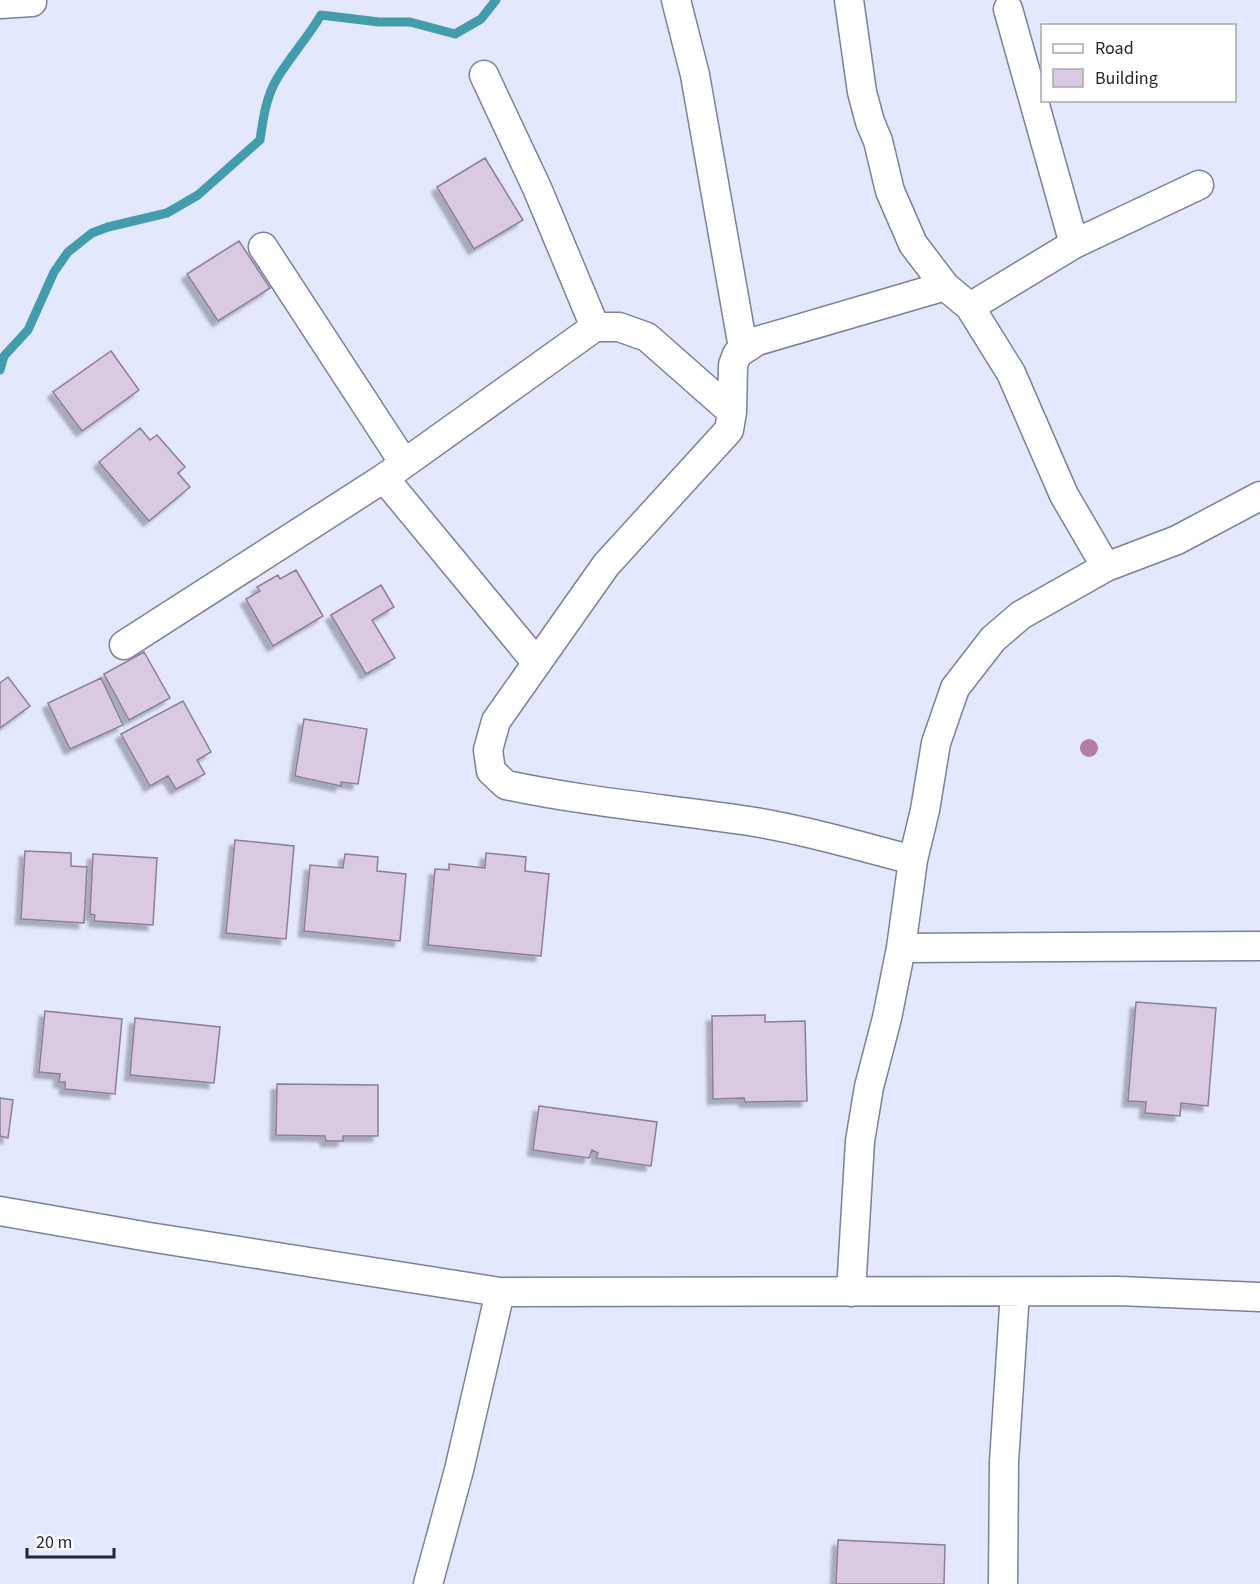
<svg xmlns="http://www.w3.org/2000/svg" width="1260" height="1584" viewBox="0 0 1260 1584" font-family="'Source Sans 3',sans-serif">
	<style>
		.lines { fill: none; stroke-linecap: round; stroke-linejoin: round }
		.stream { stroke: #429cac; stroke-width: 9 }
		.building { fill: #d9cae2; stroke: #8c7f95; stroke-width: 1.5; filter: url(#shadow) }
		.street-casing { stroke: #7c8098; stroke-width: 31 }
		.street { stroke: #fff; stroke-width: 28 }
		.tree { fill: #b17ea8 }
	</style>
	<defs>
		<filter id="shadow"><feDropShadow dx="-5.5" dy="5.5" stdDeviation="1.5" flood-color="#0004"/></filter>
	</defs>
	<rect width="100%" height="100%" fill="#e4e8fd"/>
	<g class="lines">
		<path class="stream" d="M0 370 4 356 28 330 54 272 68 252 92 233 108 227 167 213 198 195 260 140C263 119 266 96 278 77 291 56 308 37 321 15L379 22H410L455 34 481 19 496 0"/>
	</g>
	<path class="building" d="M485 158 523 220 474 249 437 187Z
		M239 241 270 288 218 321 187 274Z
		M111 351 139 390 82 431 53 392Z
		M140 428 150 440 157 435 185 467 178 473 190 487 149 521 99 462Z
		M296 570 323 616 273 646 246 599 260 591 257 587 278 575 280 579Z
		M381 585 394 607 372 620 395 658 366 674 331 615Z
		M144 652 170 698 129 720 104 674Z
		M8 677 30 706 0 728V683Z
		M101 678 123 725 70 749 48 703Z
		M183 701 211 752 197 760 205 774 176 789 168 776 150 786 121 734Z
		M304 719 367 729 358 784 341 782V786L295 776Z
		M235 840 294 846 286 939 226 933Z
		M25 851 71 853V866L87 867 84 923 21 919Z
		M486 853 526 857 525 871 549 874 541 956 428 945 435 869 449 870V864L485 868Z
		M93 854 157 858 153 925 94 921 95 915 90 914Z
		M345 854 378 857 377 871 406 874 400 941 304 931 310 865 343 868Z
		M1136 1002 1216 1008 1208 1106 1181 1103 1180 1116 1145 1113 1146 1102 1128 1101Z
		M45 1011 122 1019 115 1094 65 1089V1082H59L60 1074 39 1072Z
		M765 1015V1022L805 1021 807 1101 745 1102 744 1098 713 1099 712 1016Z
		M135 1018 220 1027 214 1083 130 1075Z
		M277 1084 378 1085V1136H343V1141H326L325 1136 276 1135Z
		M0 1098 13 1100 8 1138 0 1136Z
		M539 1106 657 1122 651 1166 596 1158 598 1153 592 1150 589 1158 533 1150Z
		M838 1540 945 1545 944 1584H836Z"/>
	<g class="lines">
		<defs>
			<path id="street" d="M676 0 695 75 743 348
				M849 0 862 92 870 122 878 141 890 191 913 244 945 286 970 307 1011 373 1064 495 1106 567
				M0 4 32 2
				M1008 9 1074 244
				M484 75 537 188 595 327
				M263 247 404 463
				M970 307 1074 244 1199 185
				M384 478 537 663
				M124 645 384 478 595 327H619L647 337 732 412
				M913 860 925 810 936 743 955 688 993 639 1021 615 1106 567 1177 540 1260 496
				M901 948 1260 946
				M0 1211 149 1237 500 1292
				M851 1292 860 1141 869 1087 887 1018 901 948 913 860C859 846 805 830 749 821 668 809 586 802 506 785L491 771 488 750 496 721 606 565 729 430 732 412 733 365 737 354 757 341 945 286
				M428 1584 459 1470 500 1292 1119 1291 1260 1297
				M1003 1584 1004 1462 1015 1292"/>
		</defs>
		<use href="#street" class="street-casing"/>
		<use href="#street" class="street"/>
	</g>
	<circle class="tree" cx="1089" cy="748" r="9"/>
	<rect x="1041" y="24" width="195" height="78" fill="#ffffff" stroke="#a7a8ac" stroke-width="1.5"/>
	<rect x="1053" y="44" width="30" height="9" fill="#ffffff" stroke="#a7a8ac" stroke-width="1.5"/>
	<text x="1095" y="54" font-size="18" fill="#24262f">Road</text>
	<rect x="1053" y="69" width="30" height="18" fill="#d9cae2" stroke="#a7a8ac" stroke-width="1.5"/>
	<text x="1095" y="84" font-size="18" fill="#24262f">Building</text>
	<path d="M27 1548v9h87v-9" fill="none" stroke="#24262f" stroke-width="3"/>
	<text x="36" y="1548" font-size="18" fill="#24262f" stroke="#ffffff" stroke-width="4.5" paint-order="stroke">20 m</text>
</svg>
